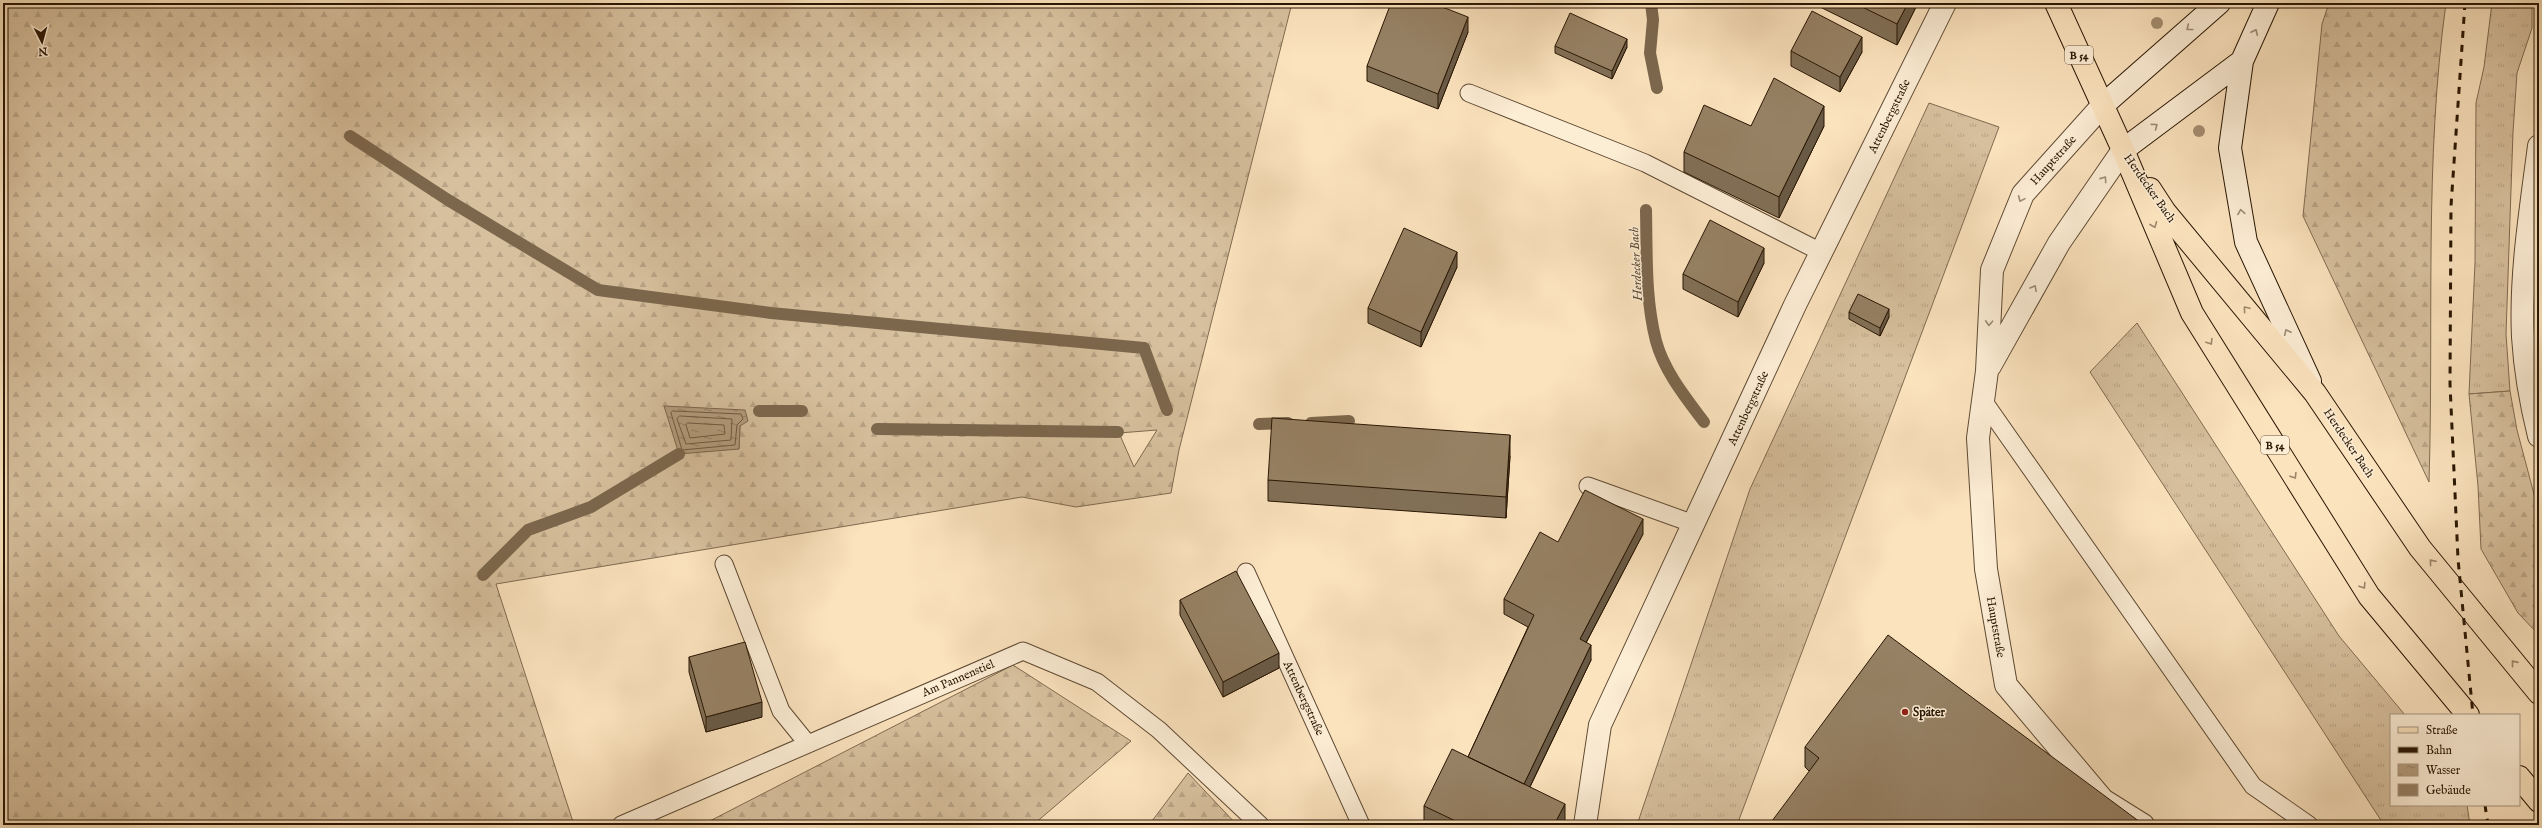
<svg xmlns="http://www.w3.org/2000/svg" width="2542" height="828" viewBox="0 0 2542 828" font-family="'IM FELL English',serif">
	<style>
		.grass { fill: url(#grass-tufts); stroke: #806b50 }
		.forest { fill: url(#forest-firs); stroke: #806b50; fill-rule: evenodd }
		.water { fill: url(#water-ripples); stroke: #7c674d }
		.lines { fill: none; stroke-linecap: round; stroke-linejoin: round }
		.shore { stroke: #6e5a40; stroke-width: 1 }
		.stream { stroke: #7c674d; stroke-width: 12 }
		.lane-casing { stroke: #5e4932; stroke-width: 19 }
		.street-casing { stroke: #5e4932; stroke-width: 24 }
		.secondary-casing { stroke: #291603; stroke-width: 24 }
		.primary-casing { stroke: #291603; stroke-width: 24 }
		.lane { stroke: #fcedd5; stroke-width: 17 }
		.street { stroke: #fcedd5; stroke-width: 22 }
		.secondary { stroke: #fcedd5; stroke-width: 22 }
		.primary { stroke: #fbe3be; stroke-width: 22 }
		.rail { stroke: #291603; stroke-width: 3; stroke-dasharray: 7 7; stroke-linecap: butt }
		.tree { fill: #a48e71 }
		.wall { fill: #816f56; stroke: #291603 }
		.shaded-wall { fill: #695a46; stroke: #291603 }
		.building { fill: #968164; stroke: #291603 }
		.oneway { stroke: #9d8c76 }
		.oneway2 { stroke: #9c876a }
		.poi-dot { fill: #8f2418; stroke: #fcedd5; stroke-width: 1.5 }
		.labels { text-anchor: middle; stroke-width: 3; stroke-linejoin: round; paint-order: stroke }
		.shield { fill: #fcedd5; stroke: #685642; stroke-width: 1 }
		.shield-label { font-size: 11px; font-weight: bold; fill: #291603 }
		.street-label { font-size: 12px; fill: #291603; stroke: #fcedd5 }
		.poi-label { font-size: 12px; font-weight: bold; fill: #291603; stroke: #fcedd5; text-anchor: start }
		.water-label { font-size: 13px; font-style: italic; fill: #614c34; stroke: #fcedd5 }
	</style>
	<defs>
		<pattern id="grass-tufts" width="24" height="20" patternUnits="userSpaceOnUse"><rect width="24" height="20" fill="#d7c09e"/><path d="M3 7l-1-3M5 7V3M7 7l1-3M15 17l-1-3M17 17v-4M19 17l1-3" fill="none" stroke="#b9a486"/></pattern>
		<pattern id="forest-firs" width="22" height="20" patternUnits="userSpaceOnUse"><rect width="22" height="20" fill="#d7c09e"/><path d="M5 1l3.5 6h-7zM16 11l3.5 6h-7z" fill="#b9a486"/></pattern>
		<pattern id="water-ripples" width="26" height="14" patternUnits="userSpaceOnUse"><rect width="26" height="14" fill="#b49d7e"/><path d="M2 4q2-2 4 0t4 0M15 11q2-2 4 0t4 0" fill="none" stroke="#927f65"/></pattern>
	</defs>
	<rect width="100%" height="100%" fill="#fbe3be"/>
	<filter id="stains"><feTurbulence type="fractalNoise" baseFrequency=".005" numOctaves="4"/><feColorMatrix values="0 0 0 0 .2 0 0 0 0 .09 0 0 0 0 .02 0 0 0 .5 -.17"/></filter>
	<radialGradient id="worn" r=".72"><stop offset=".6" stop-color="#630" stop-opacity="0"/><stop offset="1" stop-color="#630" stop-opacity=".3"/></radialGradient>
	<path class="grass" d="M2492 3H2532V28L2517 73 2513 132 2506 334 2510 391 2469 394 2475 263 2476 103 2484 67Z
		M1929 103 1999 127 1737 825H1637L1750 489Z
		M2137 323 2339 636 2405 715H2391V805H2467L2470 825H2384L2090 372Z"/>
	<path class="forest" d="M3 3H1292L1179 450 1171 493 1076 507 1022 497 496 584 574 825H3ZM665 407 745 411 740 426 739 449ZM1157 430 1134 467 1119 433Z
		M2329 3H2446C2424 162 2434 322 2429 482L2303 216 2322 24Z
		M2510 391 2517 430 2539 513V635L2518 613 2481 549 2478 486 2469 394Z
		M1013 665 1131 741 1033 825H702Z
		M1188 773 1237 825H1149Z"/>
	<path class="water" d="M664 406 745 410 748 421 740 426 739 449 679 454Z"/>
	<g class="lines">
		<path class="shore" d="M673 411 741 414 743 419 737 425 735 445 682 450 671 413Z
			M680 416 732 419 731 440 686 444 677 419Z
			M688 423 724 425 725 434 690 438 686 425Z"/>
		<path class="stream" d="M1651 3 1653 20 1650 53 1657 88
			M350 136 448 200 598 290 771 313 1144 348 1167 410
			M1646 210C1647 254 1645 298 1656 341 1664 371 1686 398 1704 422
			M759 411H802
			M1311 423 1349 421
			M1259 424 1288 423
			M877 429 1118 432
			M483 575 528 530 591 507 679 454"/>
		<defs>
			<path id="lane" d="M1469 93 1645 163 1821 252
				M1982 399 2253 786 2309 825
				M1588 486 1694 524
				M724 564 781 711 807 743
				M1246 572 1361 825
				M621 825 1023 651 1097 682 1159 730 1260 825"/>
			<path id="street" d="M2102 106 2023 194 1992 270 1987 371 1978 438 1986 569 2006 685 2103 800 2143 825
				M2539 146C2531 208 2520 274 2523 337 2525 370 2531 404 2539 436
				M1990 366 2059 243 2123 150
				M1585 825 1600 725 1795 305 1945 3"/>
			<path id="secondary" d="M2268 3 2242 61 2230 148 2246 242 2310 381
				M2102 106 2219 3
				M2123 150 2242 61"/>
			<path id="primary" d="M2056 3 2123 150 2192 313 2369 596 2468 715
				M2150 189 2165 212 2315 393 2420 548 2539 693
				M2519 777 2539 801"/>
		</defs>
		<use href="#lane" class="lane-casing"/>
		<use href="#street" class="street-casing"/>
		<use href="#secondary" class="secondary-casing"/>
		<use href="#primary" class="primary-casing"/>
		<use href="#lane" class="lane"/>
		<use href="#street" class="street"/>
		<use href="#secondary" class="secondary"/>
		<use href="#primary" class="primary"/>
		<path class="rail" d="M2465 3 2451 206 2450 384 2458 559 2473 715
			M2485 805 2488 825"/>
	</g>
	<g class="tree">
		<circle cx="2157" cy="23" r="6"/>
		<circle cx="2199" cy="131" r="6"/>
	</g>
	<path class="wall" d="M1812 3H1915V9L1897 45Z
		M1468 32 1438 109 1367 81V66Z
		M1555 46 1627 47 1612 79 1555 53Z
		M1791 51 1862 52 1840 92 1791 66Z
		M1751 126H1824L1779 218 1684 172V152Z
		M1764 263 1738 317 1683 289V274Z
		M1457 267 1421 347 1368 323V308Z
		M1849 312 1889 317 1880 336 1849 319Z
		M1510 456 1506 518 1268 501V480Z
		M1643 534 1586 643 1591 660 1530 787 1565 825H1424V806L1468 757 1528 627 1504 614V599L1558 542Z
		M1180 600 1279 668 1223 697 1180 615Z
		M689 657 762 717 706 732 689 672Z
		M1805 747 2144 825 1809 771 1805 767Z"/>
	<path class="shaded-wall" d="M1908 3H1915V9L1897 45V24Z
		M1468 17V32L1438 109V94Z
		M1862 37V52L1840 92V77Z
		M1627 39V47L1612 79V71Z
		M1824 106V126L1779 218V197Z
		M1764 248V263L1738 317V302Z
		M1457 252V267L1421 347V332Z
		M1889 309V317L1880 336V328Z
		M1510 435V456L1506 518V497Z
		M1643 519V534L1580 654V639Z
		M1591 645V660L1522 803V788Z
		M1279 653V668L1223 697V682Z
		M762 702V717L706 732V717Z
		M1565 804V825H1554Z"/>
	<path class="building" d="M1391 3H1432L1468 17 1438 94 1367 66Z
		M1854 3H1908L1897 24Z
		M1812 11 1862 37 1840 77 1791 51Z
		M1570 13 1627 39 1612 71 1555 46Z
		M1774 78 1824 106 1779 197 1684 152 1704 105 1751 126Z
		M1710 220 1764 248 1738 302 1683 274Z
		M1404 228 1457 252 1421 332 1368 308Z
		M1858 294 1889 309 1880 328 1849 312Z
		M1272 418 1510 435 1506 497 1268 480Z
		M1585 490 1643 519 1580 639 1591 645 1524 784 1468 757 1534 615 1504 599 1540 532 1558 542Z
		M1236 571 1279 653 1223 682 1180 600Z
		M1888 635 2144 825H1769L1819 758 1805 747Z
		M745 642 762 702 706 717 689 657Z
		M1452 749 1565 804 1554 825H1464L1424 806Z"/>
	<defs><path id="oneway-chevron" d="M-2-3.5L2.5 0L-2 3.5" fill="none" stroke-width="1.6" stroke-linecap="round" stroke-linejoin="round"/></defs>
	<g class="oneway">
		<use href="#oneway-chevron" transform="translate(2189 28) rotate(141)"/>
		<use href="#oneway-chevron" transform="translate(2255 32) rotate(-65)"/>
		<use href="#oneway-chevron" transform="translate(2155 126) rotate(-37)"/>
		<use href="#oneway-chevron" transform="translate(2104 179) rotate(-55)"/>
		<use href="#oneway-chevron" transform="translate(2021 199) rotate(114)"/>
		<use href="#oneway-chevron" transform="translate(2241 212) rotate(-99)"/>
		<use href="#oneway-chevron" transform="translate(2034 288) rotate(-61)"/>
		<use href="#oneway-chevron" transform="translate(1989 323) rotate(93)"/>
		<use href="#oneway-chevron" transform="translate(2287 332) rotate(-115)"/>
	</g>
	<g class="oneway2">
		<use href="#oneway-chevron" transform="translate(2154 225) rotate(68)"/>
		<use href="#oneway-chevron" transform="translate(2246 309) rotate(-130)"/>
		<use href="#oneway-chevron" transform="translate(2210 342) rotate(58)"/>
		<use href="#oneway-chevron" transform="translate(2294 476) rotate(58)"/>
		<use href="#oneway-chevron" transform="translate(2432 562) rotate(-129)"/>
		<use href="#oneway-chevron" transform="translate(2363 586) rotate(58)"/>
		<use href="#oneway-chevron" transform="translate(2514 663) rotate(-129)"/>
	</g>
	<circle class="poi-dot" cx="1905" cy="712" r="4"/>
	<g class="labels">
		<g class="shield">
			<rect x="2065" y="46" width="28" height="18" rx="3"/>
			<rect x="2261" y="436" width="28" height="18" rx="3"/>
		</g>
		<g class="shield-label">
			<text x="2079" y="59">B 54</text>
			<text x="2275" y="449">B 54</text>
		</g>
		<g class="street-label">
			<text transform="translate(1889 116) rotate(-64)" y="4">Attenbergstraße</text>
			<text transform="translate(2053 160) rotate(-48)" y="4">Hauptstraße</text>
			<text transform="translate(2150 188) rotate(55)" y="4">Herdecker Bach</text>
			<text transform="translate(1748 408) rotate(-65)" y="4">Attenbergstraße</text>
			<text transform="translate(2349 443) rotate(56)" y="4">Herdecker Bach</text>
			<text transform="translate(1996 627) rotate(80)" y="4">Hauptstraße</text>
			<text transform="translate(958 678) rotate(-23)" y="4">Am Pannenstiel</text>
			<text transform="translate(1304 698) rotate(65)" y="4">Attenbergstraße</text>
		</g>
		<g class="poi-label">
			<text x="1913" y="716">Später</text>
		</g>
		<g class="water-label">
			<text transform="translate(1635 264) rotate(-93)" y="5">Herdecker Bach</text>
		</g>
	</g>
	<rect width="2542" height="828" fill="none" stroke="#fbe3be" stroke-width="16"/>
	<rect x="4" y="4" width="2534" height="820" fill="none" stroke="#291603" stroke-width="2"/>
	<rect x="8" y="8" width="2526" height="812" fill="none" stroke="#291603"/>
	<rect x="2390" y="714" width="130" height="92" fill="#fcedd5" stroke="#a89781"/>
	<rect x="2398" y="727" width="20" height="6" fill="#fbe3be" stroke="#a89781"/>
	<text x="2426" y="734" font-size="12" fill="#291603">Straße</text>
	<rect x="2398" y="747" width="20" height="6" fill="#291603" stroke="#a89781"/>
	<text x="2426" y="754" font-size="12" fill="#291603">Bahn</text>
	<rect x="2398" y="764" width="20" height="12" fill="url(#water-ripples)" stroke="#a89781"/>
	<text x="2426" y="774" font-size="12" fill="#291603">Wasser</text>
	<rect x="2398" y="784" width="20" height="12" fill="#968164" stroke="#a89781"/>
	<text x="2426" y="794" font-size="12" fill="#291603">Gebäude</text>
	<g transform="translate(42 42) rotate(174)" stroke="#fcedd5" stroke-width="3" paint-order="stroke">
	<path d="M0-3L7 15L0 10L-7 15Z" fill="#291603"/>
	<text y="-6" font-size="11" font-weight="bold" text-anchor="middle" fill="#291603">N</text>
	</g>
	<rect width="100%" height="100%" filter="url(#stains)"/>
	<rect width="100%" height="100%" fill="url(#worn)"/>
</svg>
